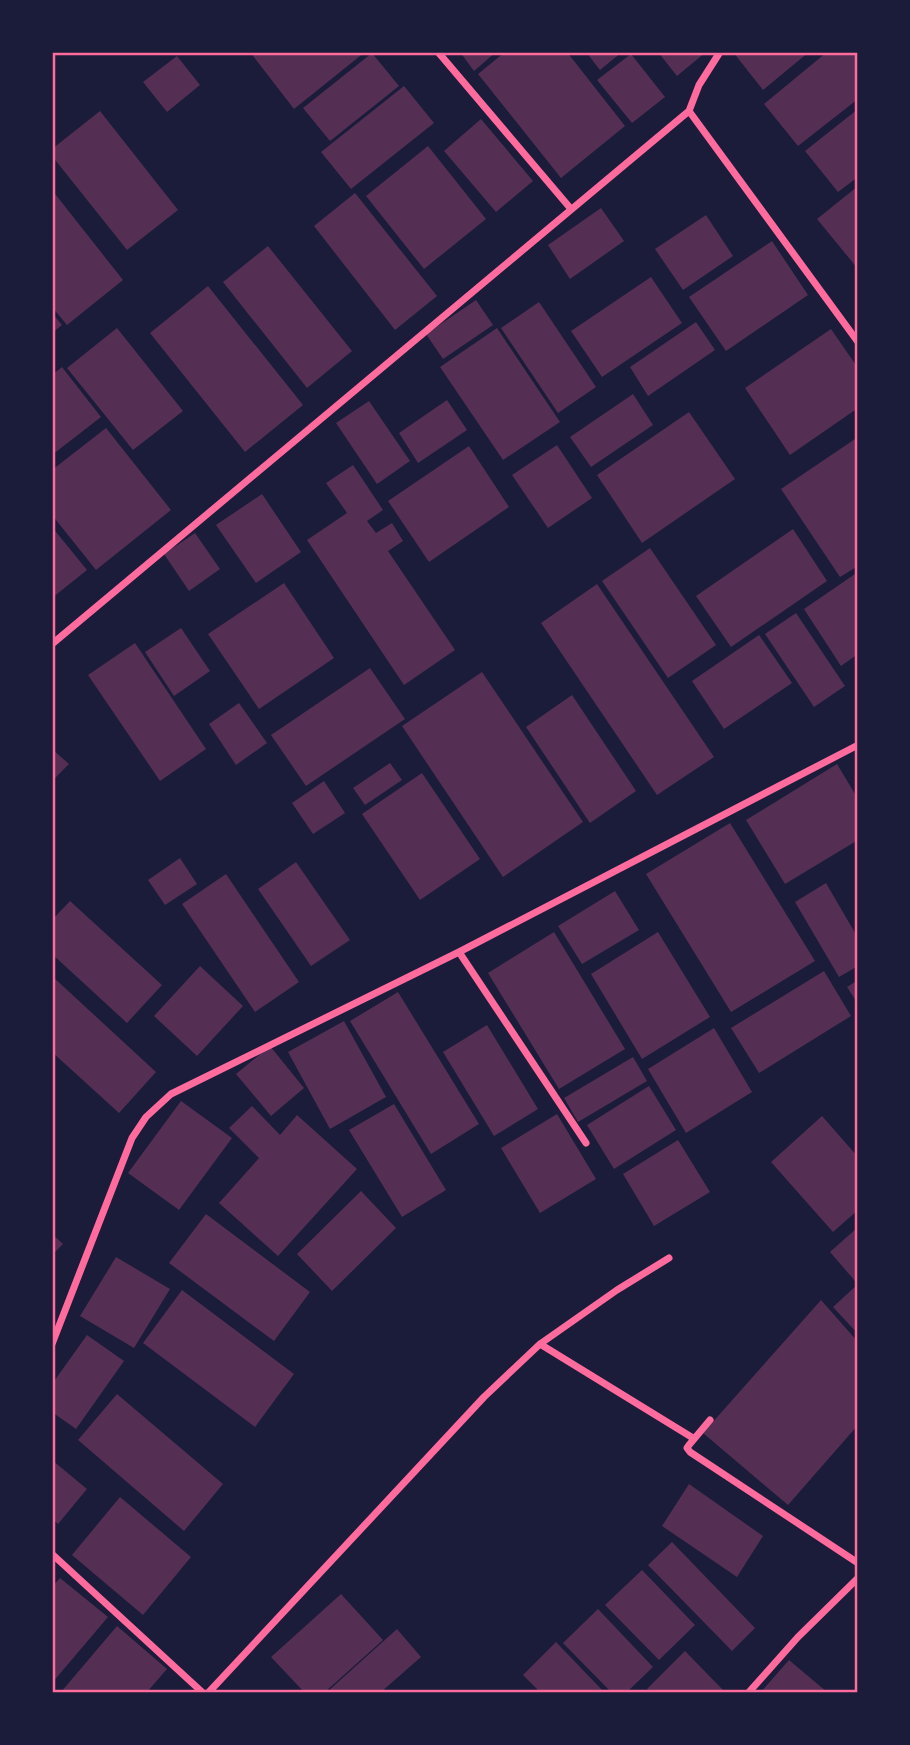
<svg xmlns="http://www.w3.org/2000/svg" width="910" height="1745" viewBox="0 0 910 1745" font-family="Quicksand,sans-serif">
	<style>
		.building { fill: #542f53 }
		.lines { fill: none; stroke-linecap: round; stroke-linejoin: round }
		.minor { stroke: #ff6b9d; stroke-width: 7 }
		.neatline { fill: none; stroke: #ff6b9d; stroke-width: 2.5 }
	</style>
	<rect width="100%" height="100%" fill="#1b1b3a"/>
	<path class="building" d="M250 52H365L294 109Z
		M460 52H496L474 71Z
		M505 52H567L625 126 561 178 478 74Z
		M586 52H622L600 70Z
		M658 52H706L677 76Z
		M733 52H809L763 90Z
		M827 52H858V99L798 146 764 104Z
		M372 53 399 86 330 141 303 108Z
		M631 54 665 97 632 123 597 80Z
		M177 56 200 85 167 112 143 82Z
		M404 86 434 123 351 189 321 152Z
		M858 109V177L838 192 805 151Z
		M100 111 178 210 127 250 52 156V149Z
		M481 119 533 181 496 212 444 151Z
		M428 146 486 219 424 269 366 196Z
		M858 186V269L817 219Z
		M52 190 123 280 67 325 52 307Z
		M355 193 437 296 395 330 314 226Z
		M601 208 624 241 570 279 548 245Z
		M706 215 733 256 683 290 655 249Z
		M772 241 808 295 726 351 689 297Z
		M268 246 352 351 307 388 223 282Z
		M651 277 682 323 602 377 571 331Z
		M208 286 303 405 245 452 150 333Z
		M476 300 493 325 443 359 426 334Z
		M539 302 596 387 558 413 501 328Z
		M52 313 62 325 52 333Z
		M696 322 715 350 648 396 630 367Z
		M117 328 183 411 133 450 67 368Z
		M497 328 560 422 503 460 440 367Z
		M831 329 858 368V408L790 455 745 388Z
		M62 367 101 417 52 455V375Z
		M633 394 653 425 591 467 570 437Z
		M447 400 467 430 418 463 399 433Z
		M369 401 410 461 377 484 336 423Z
		M689 412 735 479 642 543 597 475Z
		M106 428 171 510 96 570 52 515V470Z
		M858 437V566L840 577 781 489Z
		M557 445 592 498 548 528 512 475Z
		M469 446 509 507 429 562 388 501Z
		M353 465 383 510 367 521 376 533 392 523 403 541 388 551 455 650 404 685 307 540 347 513 326 483Z
		M262 494 301 552 256 583 216 525Z
		M52 527 87 570 52 598Z
		M793 529 827 581 731 647 696 596Z
		M195 533 220 569 189 591 164 554Z
		M650 548 716 645 668 678 602 581Z
		M855 574 858 577V654L841 666 804 609Z
		M284 583 334 658 259 709 208 634Z
		M597 584 714 757 657 795 541 623Z
		M796 613 845 686 814 707 765 634Z
		M181 628 210 671 174 696 145 652Z
		M759 635 792 683 724 729 692 681Z
		M135 643 206 749 160 781 88 675Z
		M370 668 405 719 306 786 271 735Z
		M482 672 583 822 503 877 402 726Z
		M572 695 636 791 590 823 526 727Z
		M239 703 267 743 236 765 209 724Z
		M52 749 69 764 52 781Z
		M390 763 402 780 365 805 353 788Z
		M837 764 858 799V840L785 884 746 820Z
		M422 773 480 859 420 900 362 814Z
		M324 781 345 813 313 834 292 803Z
		M730 823 815 961 731 1012 646 874Z
		M180 858 197 884 165 905 148 880Z
		M296 862 350 940 311 966 258 889Z
		M226 874 299 982 255 1012 182 904Z
		M826 883 858 938V966L839 977 795 902Z
		M615 891 639 930 582 964 558 926Z
		M70 901 162 985 127 1023 52 954V920Z
		M554 932 625 1049 559 1089 488 973Z
		M658 932 710 1017 642 1059 591 974Z
		M200 966 243 1006 197 1056 154 1016Z
		M824 971 851 1016 759 1073 731 1028Z
		M52 976 156 1072 119 1113 52 1052Z
		M858 980V1004L847 987Z
		M398 992 479 1124 431 1154 350 1021Z
		M344 1021 386 1097 330 1129 288 1052Z
		M487 1025 538 1109 494 1136 443 1052Z
		M714 1028 752 1092 686 1133 648 1069Z
		M270 1046 304 1088 271 1116 236 1074Z
		M633 1057 647 1081 578 1122 564 1098Z
		M649 1086 676 1130 614 1169 587 1125Z
		M181 1101 232 1138 179 1210 128 1173Z
		M394 1104 446 1190 402 1217 349 1130Z
		M252 1106 280 1135 297 1115 357 1169 278 1256 219 1203 259 1158 229 1128Z
		M557 1114 596 1179 540 1213 501 1148Z
		M822 1116 858 1157V1210L833 1232 771 1162Z
		M678 1140 710 1192 654 1226 623 1174Z
		M361 1191 396 1228 332 1291 297 1254Z
		M206 1214 310 1292 274 1341 169 1263Z
		M858 1227V1278L855 1281 830 1252Z
		M52 1234 63 1244 52 1255Z
		M116 1257 170 1289 134 1348 80 1316Z
		M858 1284V1334L833 1307Z
		M182 1290 294 1374 255 1427 143 1343Z
		M821 1300 858 1342V1425L788 1505 703 1433Z
		M87 1335 124 1361 76 1429 52 1412V1384Z
		M117 1394 223 1484 184 1531 78 1440Z
		M52 1460 87 1489 58 1524 52 1519Z
		M689 1484 763 1536 737 1577 662 1526Z
		M120 1497 191 1557 143 1615 72 1555Z
		M672 1542 755 1628 732 1651 648 1565Z
		M642 1570 695 1625 659 1660 605 1605Z
		M60 1578 108 1617 52 1683V1587Z
		M341 1594 383 1640 325 1692H304L271 1657Z
		M598 1609 653 1667 627 1692H611L563 1643Z
		M117 1626 167 1669 147 1692H61Z
		M397 1629 421 1657 381 1692H327Z
		M556 1642 604 1692H540L523 1675Z
		M685 1651 723 1690 720 1692H651L647 1689Z
		M789 1660 827 1692H761Z"/>
	<g class="lines">
		<path class="minor" d="M438 52 571 209
			M689 111 858 342
			M52 644 689 111 699 85 720 52
			M459 952 586 1143
			M52 1344 132 1138 146 1117 171 1094 459 952 858 745
			M540 1344 693 1438
			M710 1420 689 1445 687 1448 690 1452 858 1563
			M52 1554 202 1692
			M209 1692 484 1397 540 1344 617 1290 669 1258
			M749 1692 798 1637 858 1578"/>
	</g>
	<rect width="910" height="1745" fill="none" stroke="#1b1b3a" stroke-width="108"/>
	<rect x="54" y="54" width="802" height="1637" class="neatline"/>
</svg>
